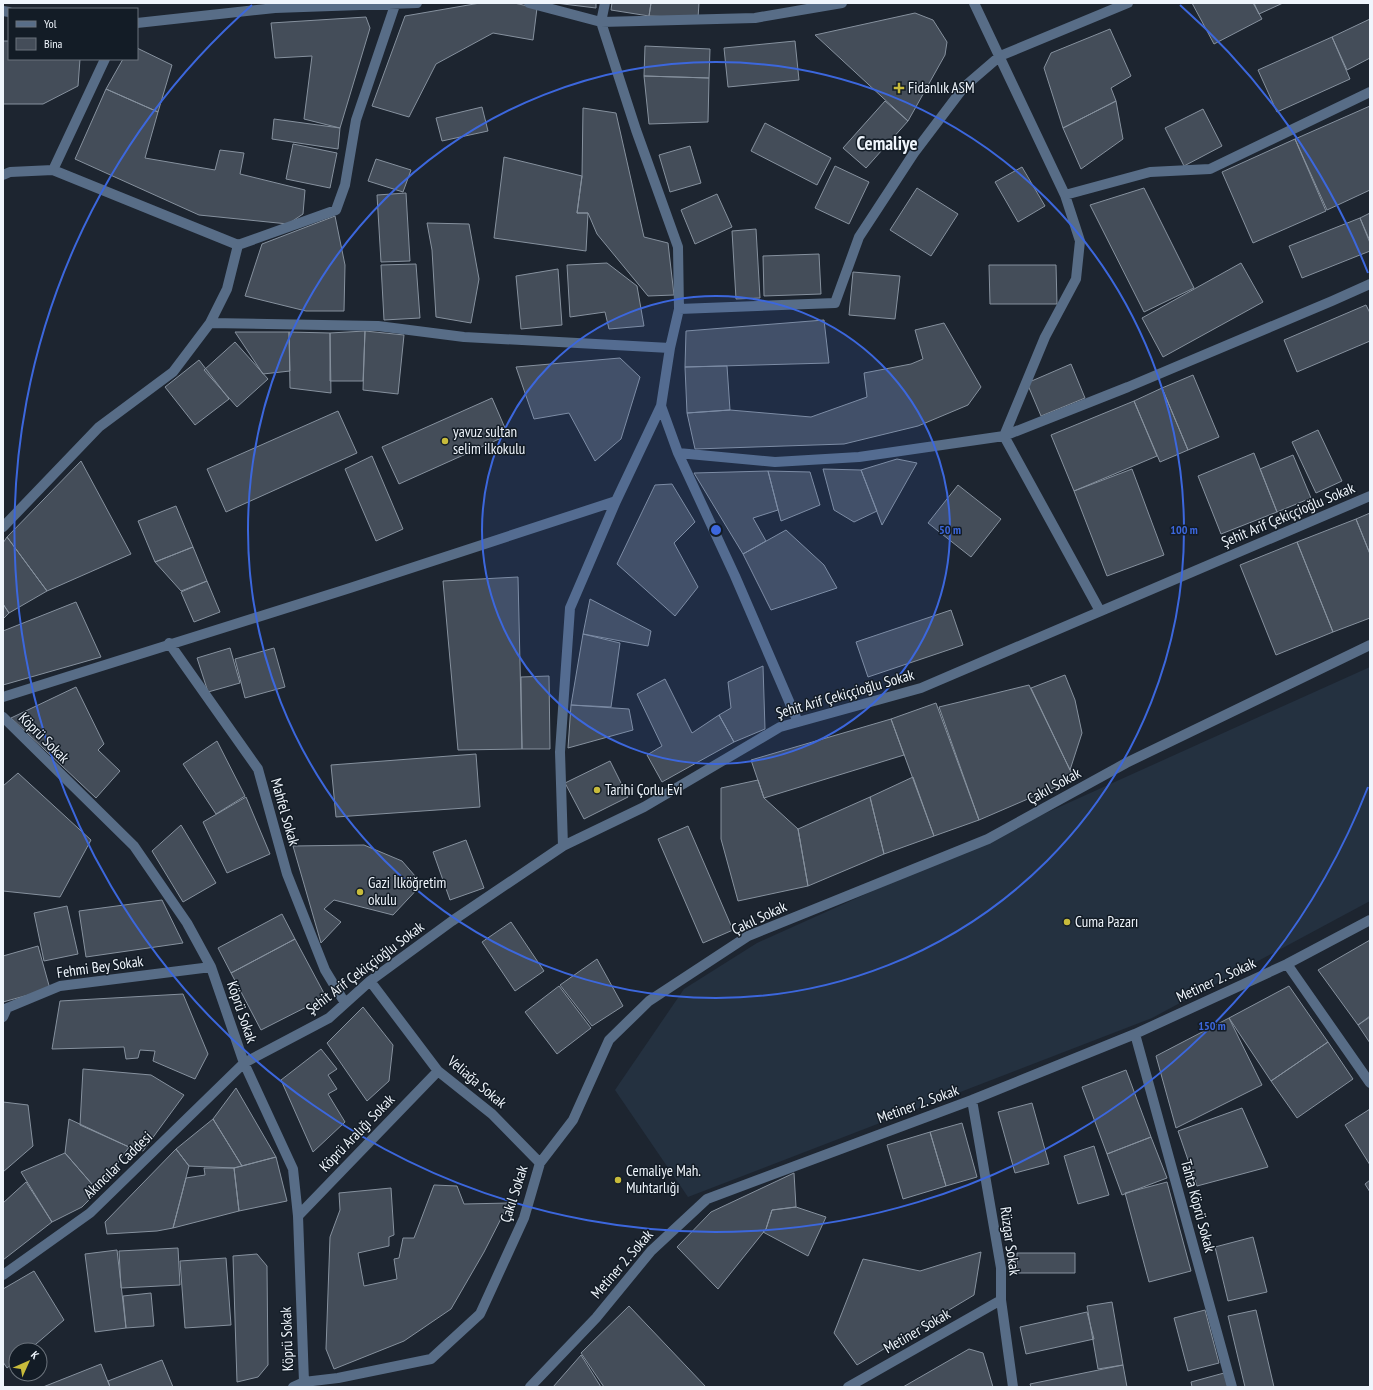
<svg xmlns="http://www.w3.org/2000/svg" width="1373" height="1390" viewBox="0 0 1373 1390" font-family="'PT Sans Narrow',sans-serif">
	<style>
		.built { fill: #243140 }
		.building { fill: #444d59; stroke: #86919e }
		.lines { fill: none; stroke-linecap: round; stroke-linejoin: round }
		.minor { stroke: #586d87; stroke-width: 10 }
		.ring { fill: none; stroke: #3c67dd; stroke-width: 2 }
		.poi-dot { fill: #c8bb3b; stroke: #131c26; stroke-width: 1.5 }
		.labels { text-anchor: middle; stroke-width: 3; stroke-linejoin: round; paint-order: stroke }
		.poi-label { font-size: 15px; fill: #eff5fc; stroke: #131c26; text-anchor: start }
		.street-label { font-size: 15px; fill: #eff5fc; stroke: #131c26 }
		.district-label { font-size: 19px; font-weight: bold; fill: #eff5fc; stroke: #131c26 }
		.centre { fill: #3c67dd; stroke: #131c26; stroke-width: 2 }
		.ring-label { font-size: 12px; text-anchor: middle; font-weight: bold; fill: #3c67dd; stroke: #131c26; stroke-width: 3; stroke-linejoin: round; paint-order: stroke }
	</style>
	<rect width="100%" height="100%" fill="#1d2530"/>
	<path class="built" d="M1370 667V901L1152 1018 688 1197 615 1090 684 989 757 943Z"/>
	<path class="building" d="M480 3H514L537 8 533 40 493 33 436 64 409 117 372 106 405 16Z
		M555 3H596V8Z
		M612 3H651L649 16 611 10Z
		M651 3H699L698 18 649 16Z
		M1192 3H1253L1262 19 1214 44Z
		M1254 3H1283L1259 14Z
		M915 13 933 20 947 42 945 55 908 121 815 35Z
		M366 17 370 28 340 128 304 119 312 56 275 58 271 23Z
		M1370 19V58L1347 70 1332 37Z
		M1110 29 1131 76 1111 88 1116 101 1063 128 1044 68 1051 53Z
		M1332 37 1350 79 1277 112 1258 70Z
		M3 41H9V59H80L78 86 43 104H3Z
		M795 41 799 80 728 87 724 48Z
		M645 46 710 49 709 78 644 76Z
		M137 48 172 65 158 112 106 89 123 59H137Z
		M644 76 709 78 708 122 649 124Z
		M106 89 158 112 145 158 215 170 220 150 244 153 240 174 305 190 303 214 288 224 199 215 75 159Z
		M885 101 908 121 866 168 843 148Z
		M1116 101 1123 139 1081 169 1063 128Z
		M1370 106V190L1327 210 1295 139Z
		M482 107 488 131 442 141 436 118Z
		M583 108 616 113 644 237 668 243 674 295 648 296 597 234 588 213H577L582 176Z
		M1203 109 1222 146 1184 166 1165 128Z
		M274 119 340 128 338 149 272 139Z
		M765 123 831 158 817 185 751 151Z
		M1295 139 1326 211 1253 243 1222 172Z
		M293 144 337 153 330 188 286 179Z
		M690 146 701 183 670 192 659 155Z
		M504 157 582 176 577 213H588L586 251 494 238Z
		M376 159 411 170 403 192 368 181Z
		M835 166 869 182 849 224 815 208Z
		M1022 167 1045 206 1018 222 995 182Z
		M917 188 958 214 931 256 890 230Z
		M1144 188 1194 288 1144 312 1090 205Z
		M406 193 410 261 381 262 377 195Z
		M717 194 732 227 695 244 681 210Z
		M1370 213V241L1360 218Z
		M335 216 345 265 344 311H306L245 296 262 244Z
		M1360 218 1370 243V251L1302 278 1289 246Z
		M427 223 469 224 479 279 471 323 436 317 432 250Z
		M756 229 760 298 736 299 732 231Z
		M819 254 821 294 764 296 763 256Z
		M607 263 637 286 644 326 609 329 605 312 570 317 567 265Z
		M1241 263 1263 302 1163 357 1142 318Z
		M416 264 420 318 384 320 381 265Z
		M989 265H1056L1057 304H990Z
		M558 269 562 325 521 329 516 276Z
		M853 272 900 276 895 319 849 315Z
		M1366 305 1370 313V341L1297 372 1284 340Z
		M824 320 829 363 685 367 686 331Z
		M944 323 981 387 968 405 918 426 844 444 695 449 687 413 730 410 811 417 867 397 864 373 911 364 923 359 915 330Z
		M365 331 363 381H330V333Z
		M365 331 404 335 398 394 363 390Z
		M235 332H289L290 371 263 374Z
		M289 332 330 333 331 393 290 388Z
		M235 342 268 379 237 407 204 370Z
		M620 358 640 377 621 439 595 461 569 413 534 419 516 367Z
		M199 360 229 399 195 425 165 387Z
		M1071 364 1085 398 1041 416 1027 383Z
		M727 366 730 410 687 413 685 367Z
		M1193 375 1219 437 1188 450 1162 388Z
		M1162 388 1188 450 1160 462 1134 401Z
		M492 398 508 435 399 484 382 447Z
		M1134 401 1157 456 1074 491 1051 435Z
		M338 411 357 453 226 512 207 469Z
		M1318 430 1342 481 1316 493 1292 442Z
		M1254 453 1277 512 1221 534 1198 476Z
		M1293 455 1311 498 1277 512 1260 469Z
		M372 456 403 529 376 541 345 469Z
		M897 459 917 463 882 525 861 470Z
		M81 461 131 554 47 591 7 537Z
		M823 469 861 470 877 511 854 522 834 510Z
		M1132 469 1164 555 1107 576 1074 491Z
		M768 471 810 472 820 505 781 521Z
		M768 471 778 510 753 518 766 541 743 554 694 473Z
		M672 484 695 522 674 543 698 587 675 616 617 564 655 485Z
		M958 485 1001 519 971 557 928 523Z
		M176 506 193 547 155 562 138 521Z
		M1370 513V554L1356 519Z
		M1356 519 1370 554V618L1333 632 1297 542Z
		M786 530 824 565 837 588 771 610 743 554Z
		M7 537 47 591 9 613 3 604V543Z
		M1297 542 1333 632 1276 655 1240 565Z
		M193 547 207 581 181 591 155 562Z
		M518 577 522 749 458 750 443 581Z
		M207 581 220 612 194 622 181 592Z
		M590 599 651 631 648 646 583 634Z
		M76 602 101 657 3 685V631Z
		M3 604 9 613 3 619Z
		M951 610 963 645 868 677 856 642Z
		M583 634 620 643 611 707 571 705Z
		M230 648 240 683 208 692 197 658Z
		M274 648 285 687 245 698 235 659Z
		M763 666 765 729 734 742 719 715 731 708 728 682Z
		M1065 675 1075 700 1082 733 1070 770 1031 688Z
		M549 676 550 749H522L521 677Z
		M665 679 692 733 719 715 734 742 662 782 647 755 662 746 637 694Z
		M1029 685 1071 772 1065 783 979 820 939 707Z
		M76 687 104 744 98 750 120 771 96 798 11 718Z
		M936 703 979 820 934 836 891 719Z
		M571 705 629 709 633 730 568 748Z
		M891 719 904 755 764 798 751 760Z
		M217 741 245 796 216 814 183 764Z
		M476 754 480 807 336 817 331 765Z
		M610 761 628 797 584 819 565 783Z
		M18 773 91 840 60 897 3 891V786Z
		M913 777 934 836 884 854 870 797Z
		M758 780 764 798 798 829 808 886 738 901 721 839V788Z
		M246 797 270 854 227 873 203 822Z
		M870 797 884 854 808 886 798 829Z
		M181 825 216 883 183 902 152 851Z
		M688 826 733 930 703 943 658 839Z
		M466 840 484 888 450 900 433 852Z
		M364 845 402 861 422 884 393 915 334 900 324 909 341 922 321 943 293 846Z
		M162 900 183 943 86 957 79 911Z
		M67 906 78 954 44 961 34 913Z
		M282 914 295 939 231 973 218 948Z
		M511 922 544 971 515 991 482 942Z
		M295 939 326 997 261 1030 231 973Z
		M1370 940V1016L1358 1025 1318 970Z
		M38 946 50 989 3 1002V956Z
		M597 959 623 1006 592 1026 560 985Z
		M559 986 591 1028 557 1054 525 1012Z
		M1289 986 1328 1042 1271 1081 1229 1018Z
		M183 994 208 1054 195 1079 153 1061 155 1051 140 1050 138 1058 126 1059 124 1047 52 1049 60 1001Z
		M363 1007 393 1045 389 1081 367 1101 327 1043Z
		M1370 1017V1043L1358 1025Z
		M1229 1018 1262 1085 1176 1128 1156 1056Z
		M1328 1042 1353 1079 1297 1118 1271 1081Z
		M321 1049 337 1069 328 1075 337 1089 328 1094 345 1122 313 1152 281 1080Z
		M83 1069 151 1075 184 1095 143 1151 129 1147 80 1125Z
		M1126 1070 1151 1137 1107 1154 1082 1087Z
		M236 1088 276 1157 242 1166 213 1119Z
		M3 1102 28 1105 33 1146 3 1172Z
		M1032 1103 1049 1164 1015 1173 998 1112Z
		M1242 1108 1268 1167 1197 1186 1178 1131Z
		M1370 1109V1165L1345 1125Z
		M69 1119 129 1147 98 1191 65 1153Z
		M213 1119 242 1166 234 1168 189 1166 176 1149Z
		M962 1123 977 1177 946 1186 930 1132Z
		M930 1132 946 1186 903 1199 887 1145Z
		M1151 1137 1167 1178 1122 1195 1107 1154Z
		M1094 1146 1109 1195 1078 1204 1064 1156Z
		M176 1149 189 1166 173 1228 157 1231 107 1234 105 1222Z
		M65 1153 98 1191 82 1207 52 1222 21 1172Z
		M276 1157 287 1201 239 1211 234 1168Z
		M204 1168H234L239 1211 173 1228 186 1178 205 1175Z
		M794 1173 796 1207 772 1210 766 1229 718 1289 677 1247 711 1212Z
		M1370 1180V1192L1365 1184Z
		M26 1182 52 1222 3 1260V1203Z
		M1167 1182 1191 1271 1149 1282 1125 1193Z
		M434 1185 457 1186 464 1204 509 1203 484 1252 451 1309 404 1341 334 1369 326 1349 330 1237 340 1210 339 1193 391 1188 394 1235 389 1237V1246L358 1253 364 1286 397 1279 394 1259 399 1258 403 1238H414Z
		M796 1207 826 1217 808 1256 763 1232 766 1229 772 1210Z
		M1253 1237 1267 1292 1228 1301 1215 1247Z
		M178 1248 180 1285 121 1288 119 1251Z
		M117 1250 126 1328 95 1332 85 1254Z
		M981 1252 974 1295 857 1365 834 1333 863 1259 920 1271Z
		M1017 1253H1075V1273H1017Z
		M257 1254 267 1266 268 1365 258 1377 237 1382 233 1256Z
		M226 1258 231 1325 185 1328 180 1261Z
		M34 1271 64 1320 29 1350H16V1361L7 1368 3 1362V1289Z
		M151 1293 154 1326 126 1328 123 1296Z
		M1112 1302 1123 1365 1098 1369 1087 1306Z
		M629 1306 706 1387H604L581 1353Z
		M1205 1310 1219 1363 1188 1371 1174 1318Z
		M1256 1310 1274 1387H1245L1228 1316Z
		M1087 1312 1094 1339 1026 1354 1020 1327Z
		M969 1349 983 1353 993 1387H903Z
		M581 1355 601 1387H553Z
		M162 1360 173 1387H110L108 1381Z
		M101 1364 110 1387H43Z
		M1123 1365 1127 1387H1031L1030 1384Z
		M1224 1373 1228 1387H1192L1191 1382Z"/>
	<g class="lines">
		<path class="minor" d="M529 3 601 22 755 18 842 3
			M974 3 1065 195 1080 241 1076 279 1045 337 1004 436 1100 611
			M3 11 9 12
			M137 23 275 8 417 3
			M53 170 105 59
			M3 175 10 172 53 170 238 245
			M1065 195 1150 172 1210 169 1370 92
			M679 309 835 303 859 237 914 153 964 87 1000 56 1128 3
			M210 323 378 326 464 337 670 348
			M661 406 678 453 735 576 798 722
			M678 453 775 462 859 457 1004 436 1128 387 1332 301 1370 284
			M3 527 99 427 173 372 210 323 227 289 238 245 336 210 345 185 356 120 395 5
			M169 643 258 769 287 874 325 970 345 1003
			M3 697 350 588 616 501 661 406 670 348 679 309 678 247 636 130 601 22 605 3
			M3 717 134 846 187 923 211 967 244 1063 293 1169 298 1216 304 1382
			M563 846 560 752 570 608 616 501
			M1287 964 1370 1083
			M370 981 438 1071 492 1114 540 1163
			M3 1017 7 1008 60 986 211 967
			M1135 1034 1232 1387
			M972 1100 1001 1268V1300L1013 1387
			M298 1216 438 1071
			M3 1275 90 1213 244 1063 329 1018 370 981 452 921 563 846 644 807 780 727 921 688 1370 496
			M293 1387 304 1382 338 1378 431 1359 480 1314 524 1218 540 1163 573 1120 609 1040 649 1001 748 936 988 839 1126 763 1370 645
			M530 1387 596 1318 651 1251 707 1199 972 1100 1135 1034 1287 964 1370 920
			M848 1387 1001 1300"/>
	</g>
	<circle cx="716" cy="530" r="234" fill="#3c67dd" fill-opacity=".12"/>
	<g class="ring">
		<circle cx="716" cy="530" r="234"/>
		<circle cx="716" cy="530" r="468"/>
		<path d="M1368 787A701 701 0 1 1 252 5M1180 5A701 701 0 0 1 1368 273"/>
	</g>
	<g class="poi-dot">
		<path d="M897 82h4v4h4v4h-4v4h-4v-4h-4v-4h4z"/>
		<circle cx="445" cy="441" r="4"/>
		<circle cx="597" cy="790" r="4"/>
		<circle cx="360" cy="892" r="4"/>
		<circle cx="1067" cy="922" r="4"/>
		<circle cx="618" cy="1180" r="4"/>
	</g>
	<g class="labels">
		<g class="poi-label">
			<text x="908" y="93">Fidanlık ASM</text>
			<text x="453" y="437">yavuz sultan<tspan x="453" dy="17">selim ilkokulu</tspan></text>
			<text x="605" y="795">Tarihi Çorlu Evi</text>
			<text x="368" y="888">Gazi İlköğretim<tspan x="368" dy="17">okulu</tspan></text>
			<text x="1075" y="927">Cuma Pazarı</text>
			<text x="626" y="1176">Cemaliye Mah.<tspan x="626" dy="17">Muhtarlığı</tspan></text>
		</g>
		<g class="street-label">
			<text transform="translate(1288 515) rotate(-23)" y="5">Şehit Arif Çekiççioğlu Sokak</text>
			<text transform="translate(845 694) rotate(-16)" y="5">Şehit Arif Çekiççioğlu Sokak</text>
			<text transform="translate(44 738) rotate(45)" y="5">Köprü Sokak</text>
			<text transform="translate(1054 786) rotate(-29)" y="5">Çakıl Sokak</text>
			<text transform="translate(285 812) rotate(74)" y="5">Mahfel Sokak</text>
			<text transform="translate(759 918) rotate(-25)" y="5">Çakıl Sokak</text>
			<text transform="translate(100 967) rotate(-8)" y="5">Fehmi Bey Sokak</text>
			<text transform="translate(365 968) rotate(-37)" y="5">Şehit Arif Çekiççioğlu Sokak</text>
			<text transform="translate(1216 980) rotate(-25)" y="5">Metiner 2. Sokak</text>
			<text transform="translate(242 1012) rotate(71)" y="5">Köprü Sokak</text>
			<text transform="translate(477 1082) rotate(40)" y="5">Veliağa Sokak</text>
			<text transform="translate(918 1104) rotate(-20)" y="5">Metiner 2. Sokak</text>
			<text transform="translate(357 1133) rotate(-46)" y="5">Köprü Aralığı Sokak</text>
			<text transform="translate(118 1165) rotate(-44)" y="5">Akıncılar Caddesi</text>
			<text transform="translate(514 1194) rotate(-72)" y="5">Çakıl Sokak</text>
			<text transform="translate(1198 1206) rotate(75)" y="5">Tahta Köprü Sokak</text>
			<text transform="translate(1010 1241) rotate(82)" y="5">Rüzgar Sokak</text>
			<text transform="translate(622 1264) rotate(-49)" y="5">Metiner 2. Sokak</text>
			<text transform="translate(917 1331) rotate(-30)" y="5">Metiner Sokak</text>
			<text transform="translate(287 1339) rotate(-92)" y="5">Köprü Sokak</text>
		</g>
		<g class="district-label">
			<text x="887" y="150">Cemaliye</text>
		</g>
	</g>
	<circle cx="716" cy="530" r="6" class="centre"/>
	<g class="ring-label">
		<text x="950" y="534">50 m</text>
		<text x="1184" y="534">100 m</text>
		<text x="1212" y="1030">150 m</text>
	</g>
	<rect width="1373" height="1390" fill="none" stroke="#eff5fc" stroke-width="8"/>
	<rect x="8" y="8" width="130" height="52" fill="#131c26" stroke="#6b737c"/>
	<rect x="16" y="21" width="20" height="6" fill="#586d87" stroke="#6b737c"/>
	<text x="44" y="28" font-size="12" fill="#eff5fc">Yol</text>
	<rect x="16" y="38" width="20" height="12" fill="#444d59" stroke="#6b737c"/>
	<text x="44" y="48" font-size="12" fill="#eff5fc">Bina</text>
	<g transform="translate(28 1362) rotate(45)"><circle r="19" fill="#131c26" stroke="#6b737c"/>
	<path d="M0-3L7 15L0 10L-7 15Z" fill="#c8bb3b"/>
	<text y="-6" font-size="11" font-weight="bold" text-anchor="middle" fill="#eff5fc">K</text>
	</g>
</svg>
